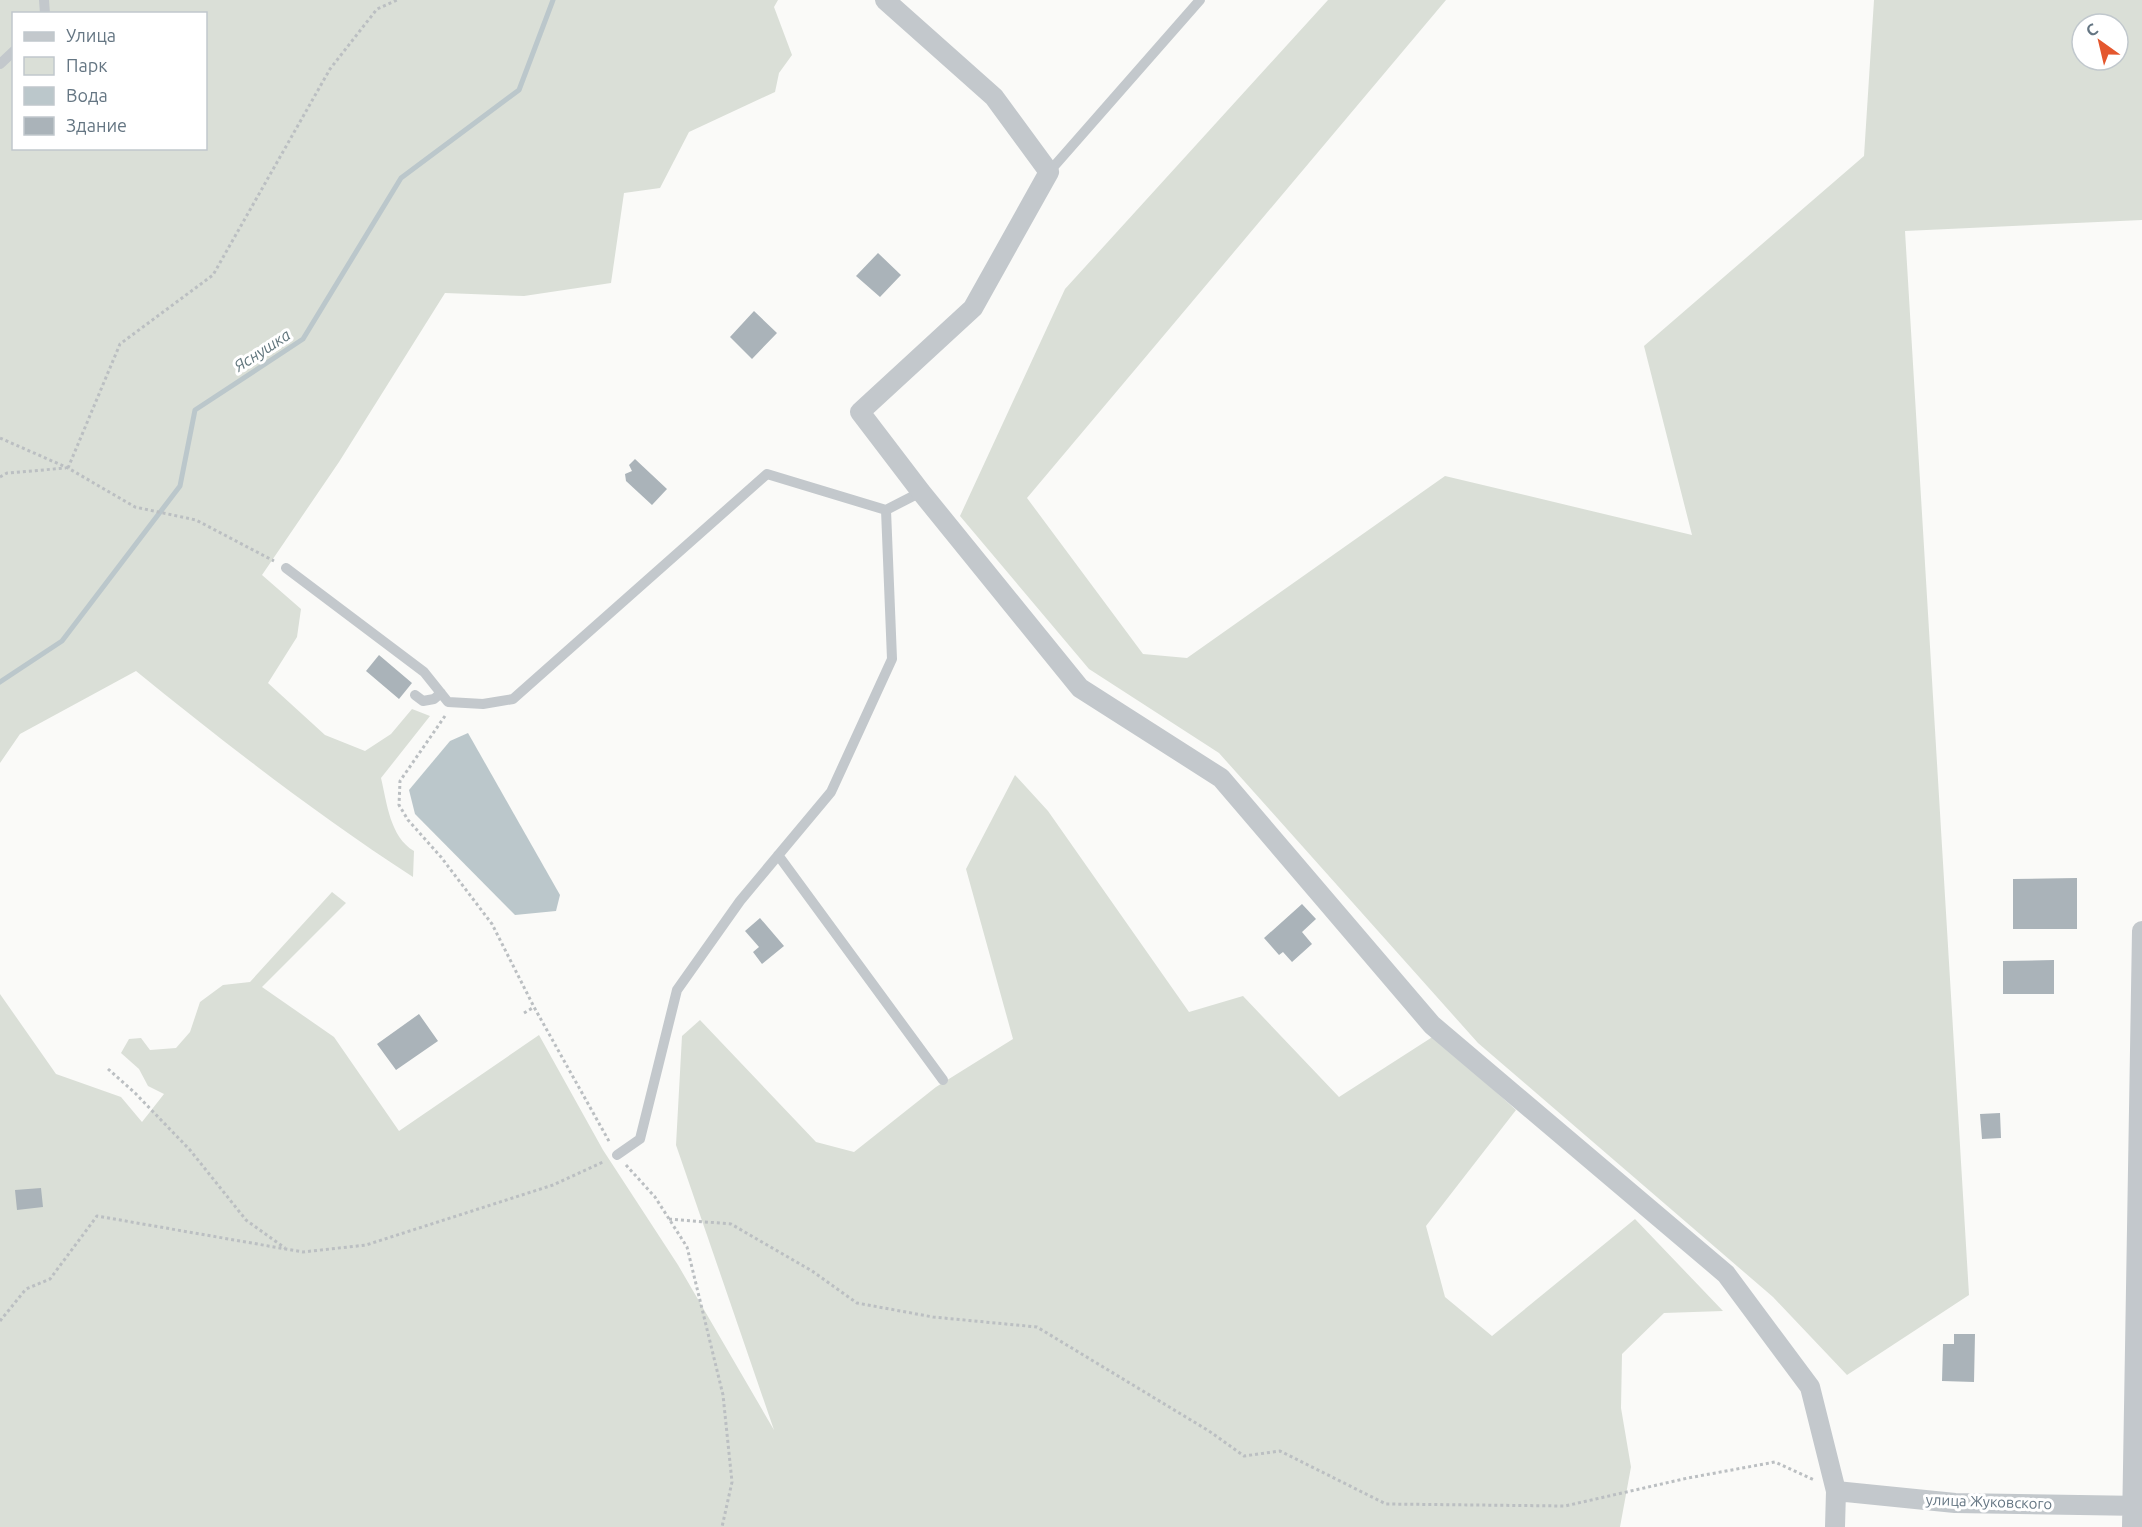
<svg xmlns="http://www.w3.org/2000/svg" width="2142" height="1527" viewBox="0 0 2142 1527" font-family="Ubuntu,sans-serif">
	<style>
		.green { fill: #dadfd7; fill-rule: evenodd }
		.water { fill: #bbc7cb }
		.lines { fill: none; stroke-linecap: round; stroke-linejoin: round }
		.stream { stroke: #bbc7cb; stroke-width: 5 }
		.building { fill: #aab3b9 }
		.path { stroke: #bbbfc2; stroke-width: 3; stroke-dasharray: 3 3; stroke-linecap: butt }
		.service { stroke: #c3c8cc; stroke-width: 10 }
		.minor { stroke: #c3c8cc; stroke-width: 20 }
		.labels { text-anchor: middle; stroke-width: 6; stroke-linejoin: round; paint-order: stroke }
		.street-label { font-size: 15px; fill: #657683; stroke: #fff }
		.water-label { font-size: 16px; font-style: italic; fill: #60757c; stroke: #fff }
	</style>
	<rect width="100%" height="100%" fill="#fafaf8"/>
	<path class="green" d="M0 0H778L774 7 792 55 779 73 775 92 689 132 660 188 624 193 611 283 524 296 445 293 339 462 262 575 301 609 297 637 268 683 325 735 365 751 391 734 412 709 430 716 381 778C387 803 390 837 414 851L413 877C316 814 226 744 136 671L20 734 0 763ZM14 14H206V148H14Z
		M1328 0H1446L1027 498 1143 654 1187 658 1445 476 1692 535 1644 346 1864 156 1874 0H2142V220L1905 231 1969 1295 1847 1375 1773 1297 1478 1043 1219 753 1089 669 960 516 1065 289ZM2082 24H2118V60H2082Z
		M1015 775 1048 811 1189 1012 1243 996 1339 1097 1434 1036 1516 1110 1426 1226 1445 1297 1492 1336 1635 1219 1723 1311 1664 1313 1622 1354 1621 1408 1631 1467 1620 1527H0V994L56 1074 121 1097 142 1122 164 1094 148 1086 139 1069 121 1053 129 1039 141 1038 150 1050 176 1048 190 1032 200 1002 223 985 250 982 332 892 346 903 262 987 334 1037 399 1131 539 1035 603 1150 678 1265 774 1430 676 1145 682 1036 700 1020 816 1142 854 1152 936 1087 1013 1039 966 869Z"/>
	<path class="water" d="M468 733 560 895 556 911 515 915 415 814 409 790 450 741Z"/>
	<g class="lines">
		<path class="stream" d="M0 682 62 641 180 486 195 410 303 339 401 178 519 90 553 0"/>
	</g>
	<path class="building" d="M878 253 901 275 880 297 856 276Z
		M754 311 777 333 752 359 730 337Z
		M635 459 667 489 652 505 626 481 625 474 632 471 629 465Z
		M379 655 412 683 399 699 366 671Z
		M2077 878V929H2013V879Z
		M1302 904 1316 919 1302 932 1312 944 1292 962 1283 952 1279 955 1264 938Z
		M760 918 784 946 762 964 753 952 759 947 745 931Z
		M2054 960V994H2003V961Z
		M419 1014 438 1041 396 1070 377 1044Z
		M2000 1113 2001 1138 1982 1139 1980 1114Z
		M41 1188 43 1207 17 1210 15 1190Z
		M1954 1334H1975L1974 1382 1942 1381 1943 1344H1954Z"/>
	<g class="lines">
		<path class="path" d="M0 438 68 468 135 507 196 520 274 561
			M68 468 120 344 213 275 330 69 377 9 397 0
			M0 477 7 473 66 468
			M445 716 400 781 399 805 408 820 441 857 492 924 534 1007 610 1143
			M524 1013 534 1007
			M108 1069 135 1093 190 1150 246 1220 285 1248
			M626 1165 655 1197 687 1247 723 1395 732 1482 722 1527
			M669 1219 731 1224 812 1271 857 1303 933 1317 1037 1327 1209 1431 1244 1456 1280 1451 1386 1504 1565 1506 1688 1478 1775 1462 1814 1480
			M0 1321 26 1289 50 1279 97 1216 303 1252 366 1245 553 1185 605 1161"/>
		<path class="service" d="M44 0 45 14
			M0 64 14 51
			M1049 172 1200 0
			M286 568 424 672 448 702 483 704 513 699 767 474 886 510 921 492
			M415 695 423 701 434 699 441 693
			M778 855 943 1080
			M617 1155 640 1139 677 990 740 901 831 792 892 659 886 510"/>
		<path class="minor" d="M885 0 994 97 1049 172 973 308 860 412 921 492 1080 688 1221 778 1432 1025 1726 1274 1810 1387 1836 1491 1835 1527
			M1836 1491 1955 1503 2142 1506
			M2132 1527 2142 931"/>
	</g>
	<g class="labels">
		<g class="street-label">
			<text transform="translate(1989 1502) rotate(2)" y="5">улица Жуковского</text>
		</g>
		<g class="water-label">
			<text transform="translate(262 350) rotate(-33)" y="6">Яснушка</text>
		</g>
	</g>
	<rect x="12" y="12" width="195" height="138" fill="#ffffff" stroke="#c1c8cd" stroke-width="1.5"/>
	<rect x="24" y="32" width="30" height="9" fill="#c3c8cc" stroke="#c1c8cd" stroke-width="1.5"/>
	<text x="66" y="42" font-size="18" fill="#657683">Улица</text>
	<rect x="24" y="57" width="30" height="18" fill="#dadfd7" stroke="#c1c8cd" stroke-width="1.5"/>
	<text x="66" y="72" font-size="18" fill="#657683">Парк</text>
	<rect x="24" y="87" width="30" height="18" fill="#bbc7cb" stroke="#c1c8cd" stroke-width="1.5"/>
	<text x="66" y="102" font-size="18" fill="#657683">Вода</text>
	<rect x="24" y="117" width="30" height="18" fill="#aab3b9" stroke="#c1c8cd" stroke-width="1.5"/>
	<text x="66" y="132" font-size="18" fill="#657683">Здание</text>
	<g transform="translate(2100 42) rotate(326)"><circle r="28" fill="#ffffff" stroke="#c1c8cd" stroke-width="1.5"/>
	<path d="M0-4.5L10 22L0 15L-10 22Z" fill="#e4572e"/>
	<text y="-9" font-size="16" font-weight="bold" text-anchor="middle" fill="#657683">С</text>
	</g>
</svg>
